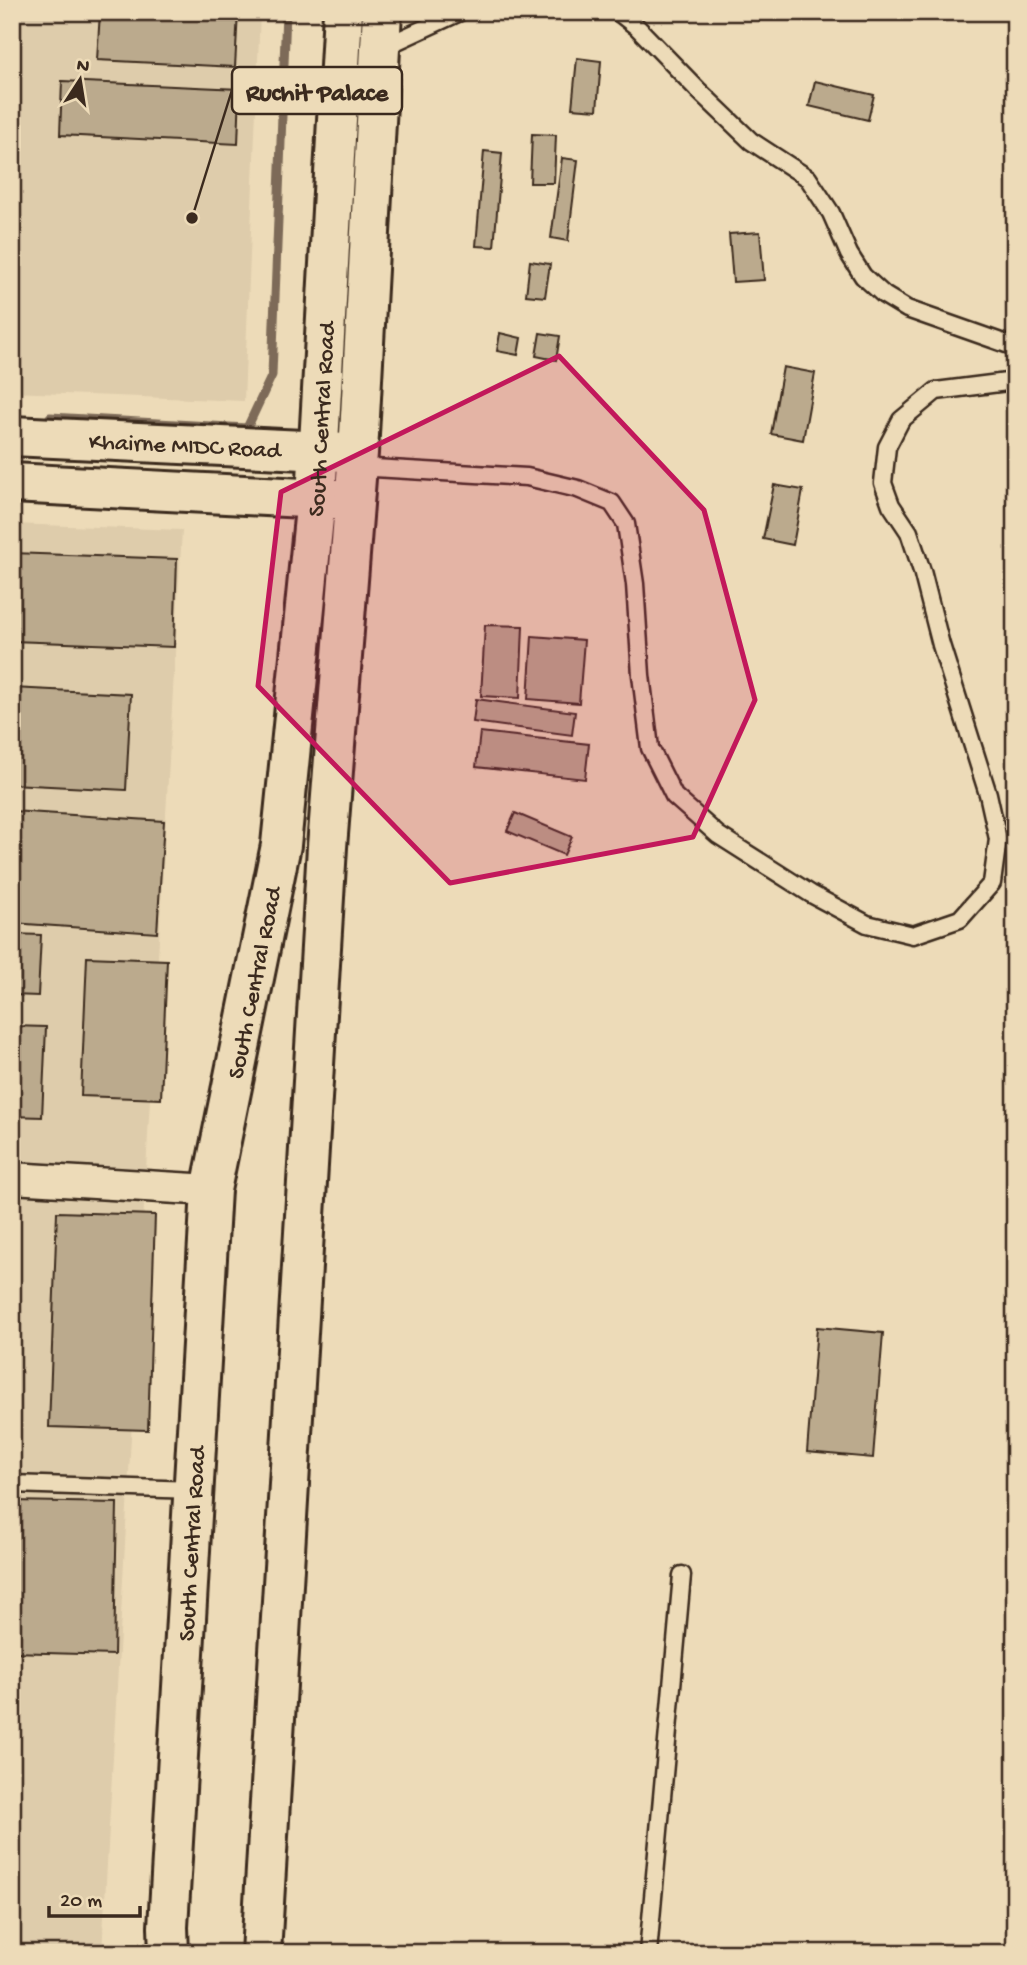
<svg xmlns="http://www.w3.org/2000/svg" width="1027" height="1965" viewBox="0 0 1027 1965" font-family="'Gochi Hand',sans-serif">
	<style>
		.built { fill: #deccab }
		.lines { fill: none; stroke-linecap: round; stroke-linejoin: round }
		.stream { stroke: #7d6b58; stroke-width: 9 }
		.building { fill: #bbaa8d; stroke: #3b2a1e; stroke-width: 2 }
		.service-casing { stroke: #3b2a1e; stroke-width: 21 }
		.minor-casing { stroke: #3b2a1e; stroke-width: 35 }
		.secondary-casing { stroke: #3b2a1e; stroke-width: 44 }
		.service { stroke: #eddbb8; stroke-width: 16 }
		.minor { stroke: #eddbb8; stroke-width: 30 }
		.secondary { stroke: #eddbb8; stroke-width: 38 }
		.marked { fill: #c2185b; fill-opacity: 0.2; stroke: #c2185b; stroke-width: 5; stroke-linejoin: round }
		.labels { text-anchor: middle; stroke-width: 6; stroke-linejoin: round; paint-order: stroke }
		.street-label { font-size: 24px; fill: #3b2a1e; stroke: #eddbb8 }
		.leader { fill: none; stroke: #3b2a1e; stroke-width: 2.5 }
		.callout-dot { fill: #3b2a1e; stroke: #eddbb8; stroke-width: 2.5 }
		.callout { fill: #eddbb8; stroke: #3b2a1e; stroke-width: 2.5 }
		.callout-label { font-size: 26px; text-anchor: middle; font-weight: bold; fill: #3b2a1e }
	</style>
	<rect width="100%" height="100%" fill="#eddbb8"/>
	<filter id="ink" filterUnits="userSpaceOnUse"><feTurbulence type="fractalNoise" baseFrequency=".0143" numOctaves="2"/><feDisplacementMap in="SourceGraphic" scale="14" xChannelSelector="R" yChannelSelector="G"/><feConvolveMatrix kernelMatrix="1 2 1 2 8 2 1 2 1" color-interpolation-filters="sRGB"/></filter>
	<g filter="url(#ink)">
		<path class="built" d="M12 12H260L244 401 12 392Z
			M12 524 182 530 102 1953H12Z"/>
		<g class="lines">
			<path class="stream" d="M50 417 247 428 272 375 286 12"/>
		</g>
		<path class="building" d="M100 12H238L235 67 97 60Z
			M577 58 601 61 597 110 572 108Z
			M62 81 240 89 238 144 60 135Z
			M815 81 874 95 868 120 809 106Z
			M532 134 556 135 554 183H530Z
			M484 151 502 153 494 247 476 246Z
			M562 158 578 160 568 241 551 238Z
			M760 232 764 280 733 282 729 234Z
			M530 261 550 264 545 297 526 295Z
			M500 333 521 338 518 355 497 351Z
			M540 333 560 336 556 360 536 356Z
			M783 367 815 373 803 440 771 434Z
			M774 485 803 490 793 545 763 539Z
			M12 553 177 559 174 647 12 641Z
			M485 625 523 626 520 698 481 696Z
			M532 636 584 640 579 703 528 699Z
			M12 688 131 694 126 790 12 784Z
			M476 699 575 712 572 735 473 722Z
			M480 732 589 744 585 779 476 767Z
			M12 811 164 821 157 933 12 923Z
			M515 813 572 837 564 855 507 831Z
			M12 934 41 935 38 996 12 995Z
			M87 957 167 960 161 1099 81 1096Z
			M12 1026 46 1027 42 1117 12 1116Z
			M57 1212 155 1215 148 1430 49 1427Z
			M817 1327 883 1333 873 1458 807 1452Z
			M12 1501 117 1503 114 1655 12 1652Z"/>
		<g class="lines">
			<defs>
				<path id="service" d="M618 12 637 27 698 90 751 141 808 178 831 213 849 254 863 276 884 295 907 309 1015 347
					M382 48 460 12
					M357 467 527 477 578 489 612 503 626 524 635 584 641 675 650 748 674 796 718 835 811 894 867 924 913 935 960 919 992 883 998 839 988 794 941 645 922 571 909 532 891 505 883 483 887 447 901 420 936 391 1015 381
					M12 1484 194 1490
					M648 1953 682 1575"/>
				<path id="minor" d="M12 1178 211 1190"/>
				<g id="secondary">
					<path id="s1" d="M12 436 346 452"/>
					<path d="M12 483 342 500"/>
					<path id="s2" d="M169 1953 168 1927 211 1190 281 845 316 498 343 12"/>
					<path d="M261 1953 327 847 358 453 382 12"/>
				</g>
			</defs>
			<use href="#service" class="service-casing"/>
			<use href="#minor" class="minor-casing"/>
			<use href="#secondary" class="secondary-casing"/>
			<use href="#service" class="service"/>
			<use href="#minor" class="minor"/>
			<use href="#secondary" class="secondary"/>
		</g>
	</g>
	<path class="marked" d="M559 356 704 510 755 700 693 837 450 883 258 686 281 492Z"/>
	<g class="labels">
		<g class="street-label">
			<text dy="8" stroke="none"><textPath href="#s2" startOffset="1544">South Central Road</textPath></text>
			<text dy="8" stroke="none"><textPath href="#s1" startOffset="173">Khairne MIDC Road</textPath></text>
			<text dy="8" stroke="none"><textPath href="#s2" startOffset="976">South Central Road</textPath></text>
			<text dy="8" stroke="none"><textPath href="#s2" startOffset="410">South Central Road</textPath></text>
		</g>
	</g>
	<path class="leader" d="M192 218L232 90"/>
	<circle class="callout-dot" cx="192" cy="218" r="7"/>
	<rect class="callout" x="232" y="67" width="170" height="47" rx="7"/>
	<g class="callout-label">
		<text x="317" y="100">Ruchit Palace</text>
	</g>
	<rect width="1027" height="1965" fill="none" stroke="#eddbb8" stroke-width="42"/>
	<rect x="21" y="21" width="985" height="1923" fill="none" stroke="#3b2a1e" stroke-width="2.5" filter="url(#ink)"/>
	<g transform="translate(80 80) rotate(12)" stroke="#eddbb8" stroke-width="5" paint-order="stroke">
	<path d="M0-5L12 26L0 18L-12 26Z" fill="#3b2a1e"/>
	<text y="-10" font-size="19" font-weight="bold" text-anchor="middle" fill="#3b2a1e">N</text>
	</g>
	<path d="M49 1906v10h91v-10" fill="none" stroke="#3b2a1e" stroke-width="3.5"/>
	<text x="60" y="1906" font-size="21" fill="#3b2a1e" stroke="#eddbb8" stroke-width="5" paint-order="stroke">20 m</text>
</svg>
